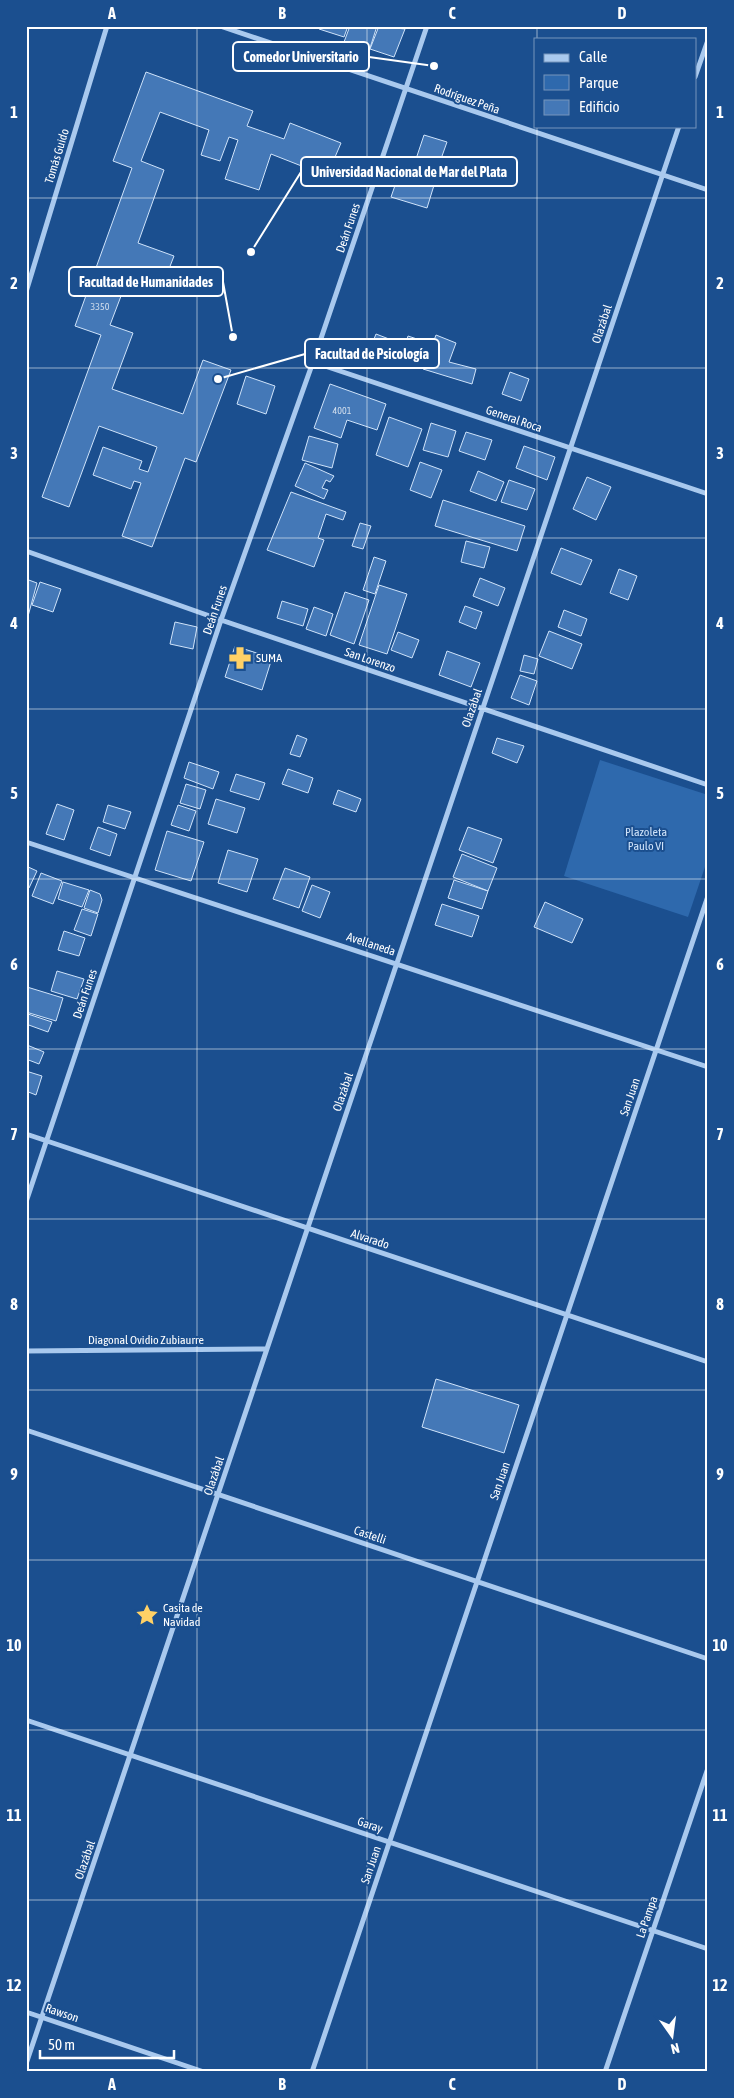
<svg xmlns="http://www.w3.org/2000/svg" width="734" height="2098" viewBox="0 0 734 2098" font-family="'Asap Condensed',sans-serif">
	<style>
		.green { fill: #2e69ad }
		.building { fill: #4478b7; stroke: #cfe3fa }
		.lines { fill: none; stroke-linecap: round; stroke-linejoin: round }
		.street { stroke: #a9c9ee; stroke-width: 5 }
		.grid { fill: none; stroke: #fff; stroke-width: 1; stroke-opacity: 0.55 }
		.labels { text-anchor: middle; stroke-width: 4; stroke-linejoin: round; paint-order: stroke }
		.number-label { font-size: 10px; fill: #d0dded }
		.street-label { font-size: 12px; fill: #fff; stroke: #1b4f8f }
		.poi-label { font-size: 12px; fill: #fff; stroke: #1b4f8f; text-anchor: start }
		.park-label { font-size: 12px; fill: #cfe3fa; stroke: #1b4f8f }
		.leader { fill: none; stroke: #fff; stroke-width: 2 }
		.callout-dot { fill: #fff; stroke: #1b4f8f; stroke-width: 2 }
		.callout { fill: #1b4f8f; stroke: #fff; stroke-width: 2 }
		.callout-label { font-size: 14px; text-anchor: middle; font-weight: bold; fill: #fff }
		.neatline { fill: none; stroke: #fff; stroke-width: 2 }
		.grid-label { font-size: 16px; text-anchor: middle; font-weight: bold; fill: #fff }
	</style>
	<rect width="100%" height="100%" fill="#1b4f8f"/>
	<path class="green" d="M600 760 708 795V858L688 917 564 876Z"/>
	<path class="building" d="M320 26H348L344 37 319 29Z
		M350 26H377L369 51 344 42Z
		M379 26 405 29 394 57 370 49Z
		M146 72 253 111 247 126 284 139 290 123 341 143 327 176 271 154 259 190 225 179 238 140 229 137 220 161 201 155 209 130 160 112 141 161 164 170 138 243 174 256 162 287 129 275 110 325 133 333 112 389 183 414 203 360 231 370 196 462 185 458 152 547 122 536 141 483 134 481 131 489 93 475 103 447 142 461 139 469 148 472 157 447 99 426 69 507 42 497 101 335 75 326 132 168 113 161Z
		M424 135 447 142 436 173 414 165Z
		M400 171 435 182 427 208 391 197Z
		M376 334 402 344 397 358 370 349Z
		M436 335 456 343 449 362 476 369 472 384 423 369Z
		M408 336 426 342 421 357 403 352Z
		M510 372 529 379 521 401 502 394Z
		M246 376 275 386 266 414 237 404Z
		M330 384 386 404 377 430 347 420 341 438 314 428Z
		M389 417 422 429 408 467 376 455Z
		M431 423 456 431 448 457 423 450Z
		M466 432 492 440 485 460 459 451Z
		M309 436 338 444 332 468 302 460Z
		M524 446 555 457 547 480 516 468Z
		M420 462 442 470 431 498 410 490Z
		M305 463 334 476 330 482 326 480 322 488 328 490 324 499 295 486Z
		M478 471 504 482 496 501 470 491Z
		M587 477 611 487 596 520 573 509Z
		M509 480 535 489 527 510 501 502Z
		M291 492 346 512 343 520 326 514 318 538 324 540 314 567 267 550Z
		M443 500 525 526 517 551 435 526Z
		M360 523 371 526 363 549 352 546Z
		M466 541 490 547 484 568 461 562Z
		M561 548 592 560 581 585 551 573Z
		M374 557 386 561 375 594 363 590Z
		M619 569 637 576 628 600 610 593Z
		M480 578 505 588 498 606 473 596Z
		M26 579 37 583 27 620H26Z
		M40 582 61 589 53 612 32 605Z
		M379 585 407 594 387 654 359 645Z
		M345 592 369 600 354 644 330 635Z
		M282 601 308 609 303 626 277 618Z
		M465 606 482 612 476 629 459 622Z
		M314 607 333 614 326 636 306 629Z
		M564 610 587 619 581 636 558 627Z
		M175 622 197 627 193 649 170 644Z
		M549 631 582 644 572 669 539 656Z
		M398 632 419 640 412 658 391 650Z
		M235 646 272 658 262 690 225 677Z
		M447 651 480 663 471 687 439 675Z
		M524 655 538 659 534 674 520 671Z
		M520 675 537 681 529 705 511 698Z
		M297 735 307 739 300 757 290 754Z
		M497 738 524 746 517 763 492 753Z
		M189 762 219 772 213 789 184 778Z
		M288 769 313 778 308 793 282 784Z
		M236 774 265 783 259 800 230 791Z
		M186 784 206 790 200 809 180 803Z
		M338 790 361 799 356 812 333 804Z
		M216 799 245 808 237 833 208 824Z
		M57 804 74 810 64 840 46 834Z
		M108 805 131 812 125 829 103 822Z
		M178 805 196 811 189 831 171 825Z
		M98 827 117 834 110 856 90 849Z
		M468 827 502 839 493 863 459 850Z
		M167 831 204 842 191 881 155 870Z
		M228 850 258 859 247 892 218 883Z
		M462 854 497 868 488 891 453 877Z
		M26 866 37 871 29 888 26 887Z
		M285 868 310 877 299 908 273 899Z
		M41 873 62 881 53 904 32 896Z
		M454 880 488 891 482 909 448 898Z
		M63 882 89 890 82 907 58 899Z
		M312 885 330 892 320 918 302 911Z
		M90 890 100 894 102 900 98 913 84 908Z
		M545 902 583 919 572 943 534 927Z
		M442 904 479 916 472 937 435 925Z
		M82 909 98 914 91 936 74 930Z
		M64 931 85 938 79 956 58 950Z
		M57 971 84 979 77 999 51 991Z
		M27 987 63 998 56 1021 26 1012Z
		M28 1014 52 1022 48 1032 26 1024Z
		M27 1045 44 1052 39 1064 26 1059Z
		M26 1071 42 1076 36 1095 26 1091Z
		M436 1379 519 1405 504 1453 422 1427Z"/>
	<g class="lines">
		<path class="street" d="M220 26 708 190
			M695 77 708 40
			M26 292 107 26
			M313 362 708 494
			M26 551 221 620 708 785
			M26 842 708 1067
			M26 1134 708 1362
			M26 1202 221 620 313 362 427 26
			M26 1351 267 1349
			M26 1430 708 1659
			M26 1720 708 1949
			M26 2012 204 2072
			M26 2064 679 126
			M312 2072 708 896
			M605 2072 708 1768"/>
	</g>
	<path class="grid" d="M197 26V2072M367 26V2072M537 26V39M537 126V2072M26 198H708M26 368H708M26 538H708M26 709H708M26 879H708M26 1049H708M26 1219H708M26 1390H708M26 1560H708M26 1730H708M26 1900H708"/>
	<defs>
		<symbol id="pharmacy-bare" viewBox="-9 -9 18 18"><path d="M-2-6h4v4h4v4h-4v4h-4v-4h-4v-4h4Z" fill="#ffd166" stroke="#1b4f8f" stroke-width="2.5" paint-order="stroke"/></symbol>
		<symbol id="sight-bare" viewBox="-9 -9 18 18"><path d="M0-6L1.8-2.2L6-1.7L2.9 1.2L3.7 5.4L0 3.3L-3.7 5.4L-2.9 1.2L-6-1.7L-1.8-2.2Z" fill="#ffd166" stroke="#1b4f8f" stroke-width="2.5" paint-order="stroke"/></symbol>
	</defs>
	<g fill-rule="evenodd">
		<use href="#pharmacy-bare" x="224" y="642" width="32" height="32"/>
		<use href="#sight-bare" x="131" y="1599" width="32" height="32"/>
	</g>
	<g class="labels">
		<g class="number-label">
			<text x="100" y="310">3350</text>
			<text x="342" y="414">4001</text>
		</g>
		<g class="street-label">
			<text transform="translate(467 99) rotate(19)" y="4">Rodríguez Peña</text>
			<text transform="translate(57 156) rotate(-73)" y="4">Tomás Guido</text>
			<text transform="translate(348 228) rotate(-71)" y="4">Deán Funes</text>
			<text transform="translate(602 324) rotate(-72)" y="4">Olazábal</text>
			<text transform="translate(514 419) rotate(19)" y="4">General Roca</text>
			<text transform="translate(215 610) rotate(-71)" y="4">Deán Funes</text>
			<text transform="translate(370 660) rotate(19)" y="4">San Lorenzo</text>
			<text transform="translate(472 708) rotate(-71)" y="4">Olazábal</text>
			<text transform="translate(371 944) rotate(18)" y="4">Avellaneda</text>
			<text transform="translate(85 994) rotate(-71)" y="4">Deán Funes</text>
			<text transform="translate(343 1092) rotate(-71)" y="4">Olazábal</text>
			<text transform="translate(630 1097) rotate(-71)" y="4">San Juan</text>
			<text transform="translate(370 1239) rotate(18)" y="4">Alvarado</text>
			<text x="146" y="1344">Diagonal Ovidio Zubiaurre</text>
			<text transform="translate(214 1476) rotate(-71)" y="4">Olazábal</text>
			<text transform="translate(500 1481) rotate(-71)" y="4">San Juan</text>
			<text transform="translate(370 1535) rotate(19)" y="4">Castelli</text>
			<text transform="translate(370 1825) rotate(19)" y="4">Garay</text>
			<text transform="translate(85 1860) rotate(-71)" y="4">Olazábal</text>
			<text transform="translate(371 1865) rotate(-71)" y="4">San Juan</text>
			<text transform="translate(647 1917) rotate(-71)" y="4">La Pampa</text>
			<text transform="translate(62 2013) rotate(19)" y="4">Rawson</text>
		</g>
		<g class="poi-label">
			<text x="256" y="662">SUMA</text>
			<text x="163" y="1612">Casita de<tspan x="163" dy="14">Navidad</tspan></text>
		</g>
		<g class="park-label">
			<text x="646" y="836">Plazoleta<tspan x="646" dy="14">Paulo VI</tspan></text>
		</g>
	</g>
	<path class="leader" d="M434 66L369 57M251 252L301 172M233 337L223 282M218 379L305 354"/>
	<g class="callout-dot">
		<circle cx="434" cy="66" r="5"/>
		<circle cx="251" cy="252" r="5"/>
		<circle cx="233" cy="337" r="5"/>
		<circle cx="218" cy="379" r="5"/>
	</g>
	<g class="callout">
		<rect x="233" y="42" width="136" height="29" rx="5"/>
		<rect x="301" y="157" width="216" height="29" rx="5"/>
		<rect x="69" y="267" width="154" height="29" rx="5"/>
		<rect x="305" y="339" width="134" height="29" rx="5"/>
	</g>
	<g class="callout-label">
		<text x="301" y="62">Comedor Universitario</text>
		<text x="409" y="177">Universidad Nacional de Mar del Plata</text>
		<text x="146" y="287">Facultad de Humanidades</text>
		<text x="372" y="359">Facultad de Psicología</text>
	</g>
	<rect width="734" height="2098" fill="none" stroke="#1b4f8f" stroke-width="55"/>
	<rect x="534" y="38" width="162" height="90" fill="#1b4f8f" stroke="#7695bc"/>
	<rect x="544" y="54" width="25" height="8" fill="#a9c9ee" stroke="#7695bc"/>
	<text x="579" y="62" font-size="15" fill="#ffffff">Calle</text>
	<rect x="544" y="75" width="25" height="15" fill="#2e69ad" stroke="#7695bc"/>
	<text x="579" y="88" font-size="15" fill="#ffffff">Parque</text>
	<rect x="544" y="100" width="25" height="15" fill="#4478b7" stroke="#7695bc"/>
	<text x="579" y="112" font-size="15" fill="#ffffff">Edificio</text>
	<g transform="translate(672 2036) rotate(166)" stroke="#1b4f8f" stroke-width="4" paint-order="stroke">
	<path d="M0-4L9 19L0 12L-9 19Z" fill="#ffffff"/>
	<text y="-8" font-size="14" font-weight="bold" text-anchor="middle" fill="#ffffff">N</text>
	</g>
	<path d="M40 2050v8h134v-8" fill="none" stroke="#ffffff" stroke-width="2.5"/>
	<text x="48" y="2050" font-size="15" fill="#ffffff" stroke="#1b4f8f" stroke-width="4" paint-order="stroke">50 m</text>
	<rect x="28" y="28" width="678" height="2042" class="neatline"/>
	<g class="grid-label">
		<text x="112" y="19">A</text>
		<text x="282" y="19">B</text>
		<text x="452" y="19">C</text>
		<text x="622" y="19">D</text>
		<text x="14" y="118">1</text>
		<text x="720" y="118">1</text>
		<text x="14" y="289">2</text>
		<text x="720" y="289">2</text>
		<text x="14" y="459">3</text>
		<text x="720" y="459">3</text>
		<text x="14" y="629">4</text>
		<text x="720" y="629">4</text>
		<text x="14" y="799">5</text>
		<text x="720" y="799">5</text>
		<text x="14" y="970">6</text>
		<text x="720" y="970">6</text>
		<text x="14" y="1140">7</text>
		<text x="720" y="1140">7</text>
		<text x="14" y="1310">8</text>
		<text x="720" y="1310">8</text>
		<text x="14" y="1480">9</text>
		<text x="720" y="1480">9</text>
		<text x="14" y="1651">10</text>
		<text x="720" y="1651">10</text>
		<text x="14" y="1821">11</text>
		<text x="720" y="1821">11</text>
		<text x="14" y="1991">12</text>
		<text x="720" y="1991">12</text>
		<text x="112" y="2090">A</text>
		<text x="282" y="2090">B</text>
		<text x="452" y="2090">C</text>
		<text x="622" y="2090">D</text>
	</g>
</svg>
